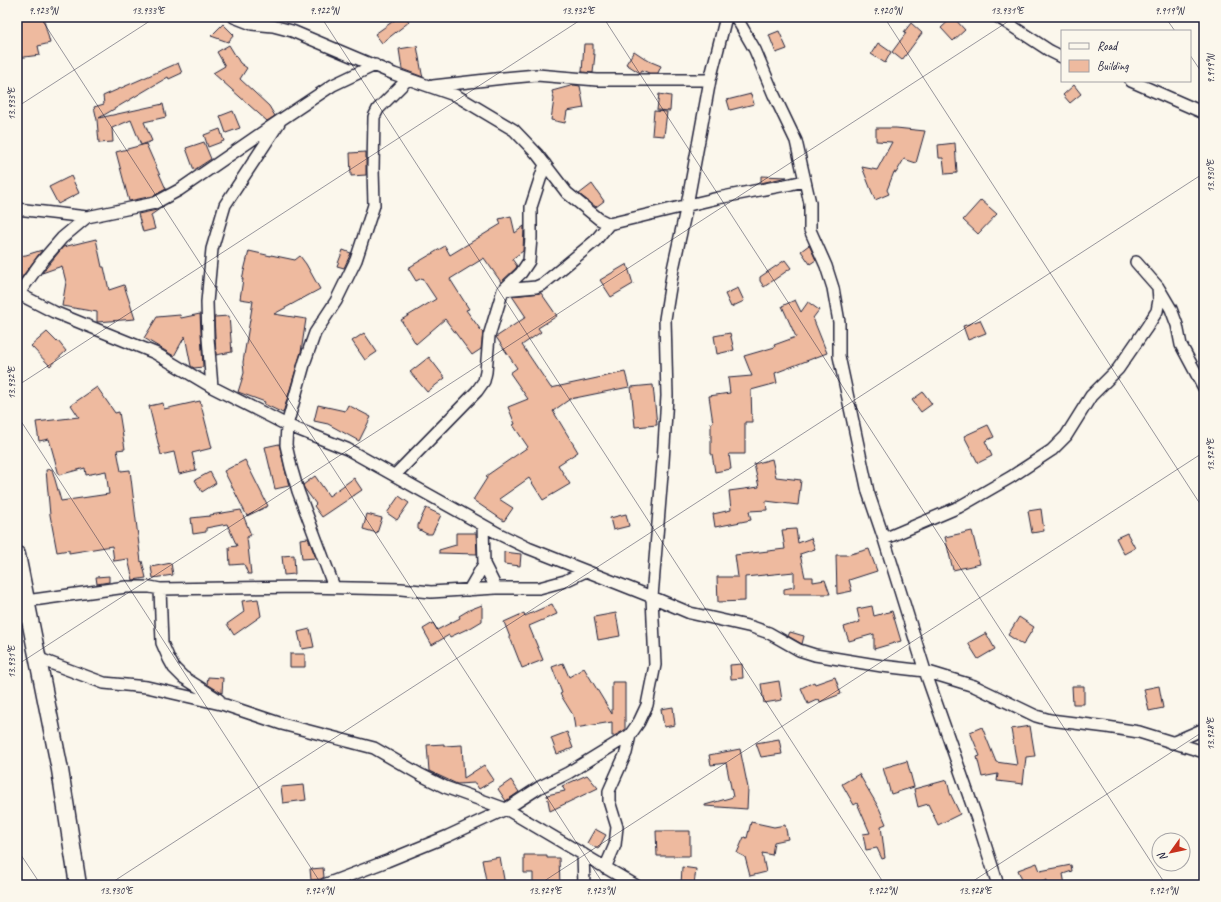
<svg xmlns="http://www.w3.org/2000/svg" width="1221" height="902" viewBox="0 0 1221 902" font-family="Caveat,sans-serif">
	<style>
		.building { fill: #eeba9f; stroke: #22223b }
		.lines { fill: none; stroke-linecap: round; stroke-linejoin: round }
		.street-casing { stroke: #22223b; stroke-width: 14 }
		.secondary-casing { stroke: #22223b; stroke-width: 19 }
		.street { stroke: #fbf7ec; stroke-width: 11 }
		.secondary { stroke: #fbf7ec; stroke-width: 16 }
		.ticks { fill: none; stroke: #22223b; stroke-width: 1; stroke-opacity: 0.45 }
		.neatline { fill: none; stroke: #22223b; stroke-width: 1.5 }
		.ticks-label { font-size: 10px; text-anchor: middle; fill: #22223b }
	</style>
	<rect width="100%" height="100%" fill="#fbf7ec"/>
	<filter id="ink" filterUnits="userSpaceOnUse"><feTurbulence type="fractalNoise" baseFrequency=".025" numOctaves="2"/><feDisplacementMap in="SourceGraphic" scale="8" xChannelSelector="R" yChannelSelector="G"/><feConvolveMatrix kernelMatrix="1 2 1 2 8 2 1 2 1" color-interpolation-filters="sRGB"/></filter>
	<g filter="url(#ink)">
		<path class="building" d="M17 17H43L50 43 38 46 40 55 17 58Z
			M399 17H406L409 22 382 43 375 34Z
			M953 17 965 30 953 41 941 28Z
			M911 23 922 33 902 60 892 52 906 33 904 32Z
			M223 24 234 35 228 42 211 36Z
			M779 31 787 49 776 53 769 35Z
			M878 43 891 52 885 63 871 54Z
			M584 44H593V54H595L593 73 582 72Z
			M229 45 240 63 247 68 240 79 269 106 275 116 267 121 213 73 225 66 217 52Z
			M417 46 422 74 423 77 402 69 399 49Z
			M634 51 649 61 661 66 658 73H649L642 70 640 73 626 64Z
			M178 63 182 73 169 79 168 77 99 118 163 104 166 117 144 122 152 141 141 145 131 120 112 128 113 142 99 143 97 120 94 107 104 104 103 96Z
			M574 85 580 86 584 108 567 111 565 123 551 120 554 99 552 91Z
			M1074 85 1081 94 1070 103 1063 95Z
			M659 94 671 96 670 111 657 110Z
			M751 94 754 104 730 110 727 100Z
			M233 111 240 128 226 133 220 116Z
			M654 111 667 112 664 136 652 135Z
			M876 128H896L925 131 916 163 904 159 896 173 894 172 887 190 889 194 875 200 862 167 877 170 892 142 876 141Z
			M220 129 224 141 208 147 204 135Z
			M204 142 211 159 194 170 186 148Z
			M955 143 957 173 945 174 943 158H939L938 145Z
			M146 144 166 189 153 196 129 201 116 152Z
			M366 152V175L351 176 350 153Z
			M71 176 79 193 58 204 49 187Z
			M761 176 787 177 761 183Z
			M592 184 604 201 596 207 579 194Z
			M981 200 997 214 978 234 963 220Z
			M164 206 151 215 155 229 143 232 138 214 157 210Z
			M511 216 515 233 524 226 523 251 512 259 517 266 516 268 501 282 484 258 450 279 469 309 466 310 483 333 481 349 472 355 445 319 416 344 401 320 436 299 422 278 416 281 408 268 445 246 450 255 501 224 499 219Z
			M96 239 102 267H104L109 290 124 285 135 319 97 322V312L62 306 66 282 62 266 42 273 63 247Z
			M809 245 816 260 810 264 801 251Z
			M42 250 19 281H17V256L26 255Z
			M343 250 351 253 344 268 337 266Z
			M249 251 271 256V255L295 260 300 256 306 264 320 289 274 314 306 319 301 352 283 413 264 404 265 402 238 392 244 373 243 362 253 301 240 299 243 279H242Z
			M785 260 791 268 764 287 760 281V277Z
			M627 264 633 284 611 297 600 280Z
			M738 288 744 301 731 307 725 294Z
			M541 293 557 316 538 328 541 332 522 345 551 388 625 372 629 387 570 399 553 411 578 452 558 465 570 484 543 500 529 478 499 499 513 508 504 521 473 500 487 478 486 476 528 447 513 425 515 424 508 407 528 399 510 373 517 368 496 337 526 317 512 296Z
			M795 300 801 312 808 302 819 310 813 318 827 353 775 373 777 383 751 390 752 422H745V454H729L731 469 715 472 712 454H711V423H713L709 396 730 393 728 378 752 376 744 356 775 347 774 345 796 337 782 306Z
			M200 314 203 367 194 368 191 366 185 336 174 356 144 338 157 317 180 315 181 318Z
			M229 316 232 352 216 355 214 317Z
			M980 320 986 333 968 340 963 326Z
			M47 332 57 342 58 341 66 351 50 366 31 346Z
			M364 333 377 352 365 360 352 341Z
			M730 333 734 350 717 354 714 336Z
			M429 357 445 378 427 392 410 372Z
			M653 385 657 425 635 427 631 387Z
			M97 387 115 413 119 412 125 449 117 450 121 471 130 470 141 562 142 561 146 578 133 580 128 559 114 561 112 546 69 553V550L57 552 50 515 46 470 52 469 61 501 109 494 106 471 86 475 85 468 59 475 49 439 39 441 36 422 79 417 71 405Z
			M923 392 932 404 921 412 912 400Z
			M200 401 212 448 192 453 196 470 179 474 174 452 161 455 149 406 163 403 164 409Z
			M318 405 345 411 348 405 371 417 359 441 328 424 314 421Z
			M988 425 994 437 985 441 992 456 978 463 964 436Z
			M279 444 289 486 275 489 265 447Z
			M772 459 776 477 801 480 798 505 766 501 767 510 749 511 751 520 715 527 713 514 731 510 729 491 759 487 754 464Z
			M245 460 268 506 247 516 224 471Z
			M210 472 216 483 202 492 195 480Z
			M315 476 329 496 354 478 362 490 322 517 314 506 316 504 304 488 303 485Z
			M399 496 409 503 397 520 387 513Z
			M426 508 441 515 432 534H427L418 529V525Z
			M1041 509 1044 531 1032 533 1028 511Z
			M241 510 251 535 247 537 251 574H248L244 564 230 565 229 547 237 546 227 524 206 528V532L193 534 191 518 210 516V515Z
			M367 514 382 518 377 533 363 529Z
			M626 514 629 526 613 530 610 518Z
			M796 529 798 543 811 538 815 549 800 554 805 577H813V582L825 580 830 594H784V589L794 587V572L745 577V601L718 602 717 577H738L735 555 785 549 782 530Z
			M972 531 980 564 953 570 945 537Z
			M456 533H476L477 554 439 553V550L456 545Z
			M1127 533 1135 548 1124 554 1116 538Z
			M308 538 316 558 302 559 300 539Z
			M869 549 877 571 849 580 852 591 837 594 836 555H847Z
			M504 552 521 554 520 566 504 564Z
			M294 555 295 574 284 575 282 556Z
			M171 563 173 575 153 578 151 567Z
			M109 576V582L97 584 96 577Z
			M258 599 261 616 234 635 227 624 244 612 242 601Z
			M552 604 557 614 529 626 543 660 522 668 504 622 524 613 525 616Z
			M482 605V621L467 630V629L450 637 449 635 432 645 423 629 433 623 437 630 460 618 459 616 469 610Z
			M872 606 874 616 892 611 901 641 874 649V634L849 641 844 627 860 622 857 609Z
			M616 613 620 636 598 640 594 617Z
			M1019 617 1034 627 1023 645 1008 635Z
			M310 629 314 647 302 649 298 632Z
			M790 632 804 636 802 644 788 636Z
			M986 633 995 649 978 659 968 643Z
			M290 654H305V667H290Z
			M563 663 569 677 584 668 612 714V682H625V730L614 736H612V722L575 728 573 715 560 694 562 693 552 667Z
			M742 664 743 678 731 679 730 665Z
			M208 677 223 678 222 693 207 684Z
			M835 677 841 694 820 702 819 699 808 704 801 688 814 682 815 684Z
			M779 681 782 700 764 703 761 684Z
			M1072 686H1084V704H1073Z
			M1159 686 1163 708 1149 711 1144 689Z
			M673 707 675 725 664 727 661 709Z
			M1030 726 1035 756 1026 757 1023 784 997 781 998 774 982 777 977 757 980 756 970 732 982 727 996 762 1017 765 1011 729Z
			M567 732 573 748 557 754 551 738Z
			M779 739 782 754 761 757 756 743Z
			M444 744V746L462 745 464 778 484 765 494 780 479 789 475 783 457 784 429 771 427 745Z
			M740 749 748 788 747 809 705 806V805L733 797 726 763 711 765 709 755Z
			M907 761 914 787 891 794 883 768Z
			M859 774 879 808 886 824 881 826 885 858 882 859 877 848 866 850 863 834 870 833 857 803 854 805 842 784Z
			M587 775 598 788 550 811 547 795 565 791 562 786Z
			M511 780 519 792 506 801 498 789Z
			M947 780 950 793 960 814 938 825 928 804 918 807 914 789Z
			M304 785 306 800 283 803 281 787Z
			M751 822 774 827 785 825 788 839 774 842 772 855 762 853 766 872 750 876 745 857 737 853 744 837 747 838Z
			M595 829 606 835 598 849 587 843Z
			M656 831H690V856H657Z
			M524 855H547V858H559L560 885H533V873H524Z
			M500 857 505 885H487L482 860Z
			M1037 863 1040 871 1071 865 1072 871 1063 874 1065 885H1048L1047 880 1035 885H1024L1018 870Z
			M682 867 696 869 694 885H681Z
			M323 868 324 877 321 879 311 880 310 869Z"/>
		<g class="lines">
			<defs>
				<path id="street" d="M234 17 252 24 273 26 292 31 394 74 457 96 514 130 537 154 567 193 599 219 609 224 718 198 791 184 804 181
					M736 17 755 50 774 95 796 141 810 203V230L826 266 833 288 839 322V356L868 492 884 539 925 671 977 819 998 885
					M998 17 1050 51 1062 57
					M1131 81 1204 113
					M433 86 504 78 537 75 597 80H710
					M17 209 87 217
					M1136 262 1158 287 1171 309 1177 325 1181 345 1204 388
					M503 290 536 287 543 284 595 241 609 224
					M17 293 54 312 155 353 212 387 287 425 347 449 499 534 528 548 652 597 690 613 752 627 769 633 799 650 815 655 882 666 925 671 974 686 1036 716 1050 720 1107 727 1139 732 1204 752
					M19 293 42 261 62 238 87 217 155 203 179 190 282 119 333 85 375 65
					M212 387 208 338 207 302 212 249 225 205 279 123
					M395 475 477 391 484 381 486 372 489 336 503 290 521 273 529 261 531 238V207L545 164
					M483 525 484 564 496 588
					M884 539 959 507 1011 477 1052 450 1066 436 1091 396 1118 369 1147 327 1157 311 1159 300 1158 287
					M334 587 298 491 291 467 286 445 287 425 305 361 315 333 336 301 356 260 374 205 373 169 374 117 378 109 408 79
					M160 589 162 643 169 659 174 668 183 677 219 700
					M469 590 484 564
					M17 621 26 601 126 587H150L160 589 302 587 401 589 431 592 496 588H539L565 581 586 571
					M37 658 104 683 147 687 225 705 282 724 374 748 421 775 445 787 506 809 635 885
					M1172 743 1204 729
					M583 854 584 885
					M605 868 615 845 617 827 609 801V791L626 753 630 735
					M324 885 387 861 448 836 506 809 540 787 568 773 630 735 639 722 647 705 655 665 652 597 663 462 667 396 665 319 673 269 687 205 710 80 726 17"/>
				<path id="secondary" d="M17 555 60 770 78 885"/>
			</defs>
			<use href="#street" class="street-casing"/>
			<use href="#secondary" class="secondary-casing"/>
			<use href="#street" class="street"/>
			<use href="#secondary" class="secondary"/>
		</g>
	</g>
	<path class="ticks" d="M40 17 604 885M321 17 885 885M603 17 1166 885M884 17 1204 510M1165 17 1175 31M1190 55 1204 76M17 107 156 17M17 386 585 17M17 415 322 885M17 665 1015 17M17 849 41 885M108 885 1204 173M538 885 1204 452M967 885 1204 731"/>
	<rect width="1221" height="902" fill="none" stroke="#fbf7ec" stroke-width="44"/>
	<rect x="1061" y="30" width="130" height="52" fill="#fbf7ec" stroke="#a4a2a5"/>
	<rect x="1069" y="43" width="20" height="6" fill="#fbf7ec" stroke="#a4a2a5"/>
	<text x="1097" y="50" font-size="12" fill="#22223b">Road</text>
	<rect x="1069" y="60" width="20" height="12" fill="#eeba9f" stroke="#a4a2a5"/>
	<text x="1097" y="70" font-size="12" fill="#22223b">Building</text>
	<g transform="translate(1171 852) rotate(237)"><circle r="19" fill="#fbf7ec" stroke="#a4a2a5"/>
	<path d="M0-3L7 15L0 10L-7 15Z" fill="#c8321e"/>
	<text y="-6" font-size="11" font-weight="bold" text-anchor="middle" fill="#22223b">N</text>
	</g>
	<rect x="22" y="22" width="1177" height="858" class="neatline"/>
	<g class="ticks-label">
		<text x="43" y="14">9.923°N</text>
		<text x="148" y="14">13.933°E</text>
		<text x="324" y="14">9.922°N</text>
		<text x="578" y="14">13.932°E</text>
		<text x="887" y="14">9.920°N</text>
		<text x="1007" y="14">13.931°E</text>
		<text x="1169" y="14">9.919°N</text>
		<text transform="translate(1210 69) rotate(-90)" y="4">9.919°N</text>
		<text transform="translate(11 104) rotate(-90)" y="4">13.933°E</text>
		<text transform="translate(1210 176) rotate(-90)" y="4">13.930°E</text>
		<text transform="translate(11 383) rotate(-90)" y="4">13.932°E</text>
		<text transform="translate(1210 455) rotate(-90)" y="4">13.929°E</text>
		<text transform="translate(11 662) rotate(-90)" y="4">13.931°E</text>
		<text transform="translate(1210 734) rotate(-90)" y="4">13.928°E</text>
		<text x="116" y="894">13.930°E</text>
		<text x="319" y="894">9.924°N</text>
		<text x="545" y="894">13.929°E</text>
		<text x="600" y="894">9.923°N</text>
		<text x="882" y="894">9.922°N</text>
		<text x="975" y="894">13.928°E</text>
		<text x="1163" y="894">9.921°N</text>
	</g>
</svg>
